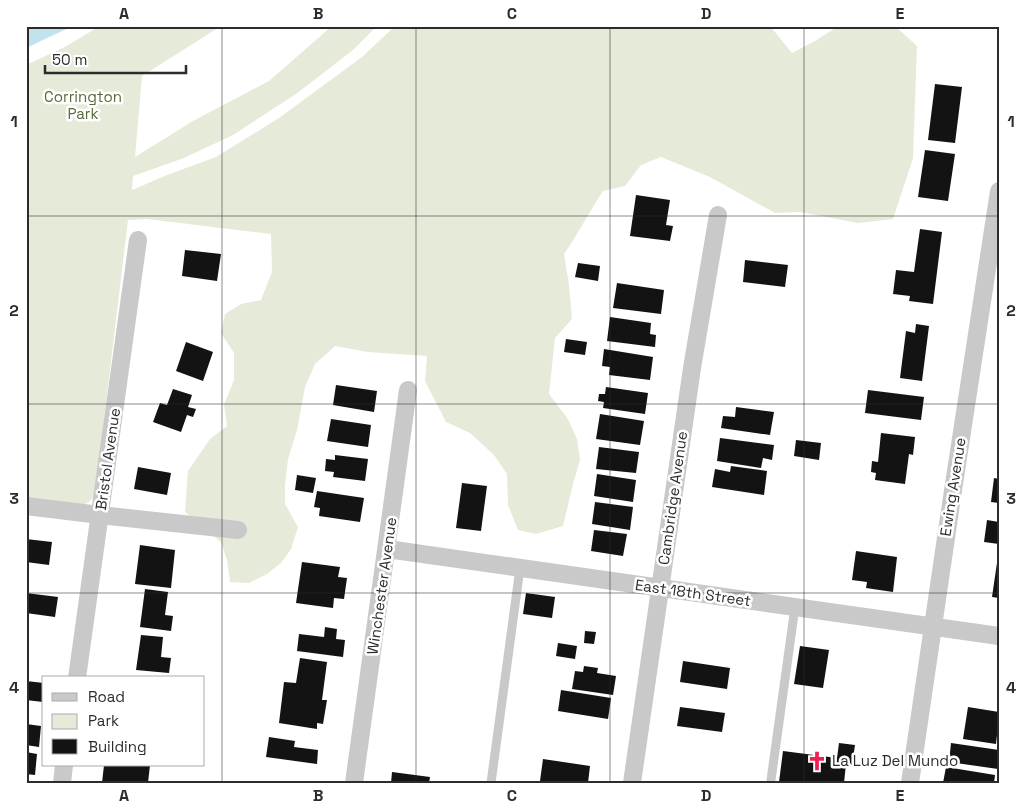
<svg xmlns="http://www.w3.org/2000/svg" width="1025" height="809" viewBox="0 0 1025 809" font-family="'Space Grotesk',sans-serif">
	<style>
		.green { fill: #e5ebd8 }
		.water { fill: #c2e3ed }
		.building { fill: #131313 }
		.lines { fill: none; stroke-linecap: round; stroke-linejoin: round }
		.lane { stroke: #c9c9c9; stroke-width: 9 }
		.street { stroke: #c9c9c9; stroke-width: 18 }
		.grid { fill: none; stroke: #2c2c2c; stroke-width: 1; stroke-opacity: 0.55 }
		.labels { text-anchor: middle; stroke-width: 5; stroke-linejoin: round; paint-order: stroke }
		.park-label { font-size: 15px; fill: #586a37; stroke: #fff }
		.street-label { font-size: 15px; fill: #2c2c2c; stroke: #fff }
		.poi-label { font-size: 15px; fill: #2c2c2c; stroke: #fff; text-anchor: start }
		.neatline { fill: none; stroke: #2c2c2c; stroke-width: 2 }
		.grid-label { font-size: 16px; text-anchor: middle; font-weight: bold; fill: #2c2c2c }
	</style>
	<rect width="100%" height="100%" fill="#fff"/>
	<path class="green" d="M100 26H221L142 76 135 157 193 121 269 81 332 26H377L353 50 296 94 233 135 184 158 133 176 132 190 167 175 216 157 279 118 362 57 395 26H770L792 53 815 41 837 27 895 26 917 46 913 158 893 219 858 223 800 212 775 213 710 177 661 157 641 165 625 186 603 191C589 212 578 234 564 254L569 285 572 319 555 338 549 394 568 419 577 439 580 460 573 484 563 526 536 534 518 530 508 505 507 474 494 455 470 433 446 422 425 381 427 356 368 352 335 346 315 364 305 387 297 430 288 459 285 485V504L298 527 291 549 281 563 267 574 249 583 230 582 227 560 221 542 185 512 188 471 210 439 227 426 224 405 234 380V353L221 333 225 314 241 304 261 300 272 272 271 234 147 219 128 220 96 486C95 493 93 500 87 503 75 510 41 502 26 500V65L63 48Z"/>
	<path class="water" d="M26 26H73L26 48Z"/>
	<path class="building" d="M935 84 962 87 955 143 928 140Z
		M925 150 955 154 948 201 918 197Z
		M636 195 670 200 666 225 673 226 670 241 630 236Z
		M920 229 942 232 933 304 909 301 910 296 893 294 896 270 914 272Z
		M185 250 221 254 217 281 182 276Z
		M745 260 788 265 785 287 743 282Z
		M578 263 600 266 598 281 575 277Z
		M617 283 664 290 661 314 613 308Z
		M610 317 651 323 650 334 656 335 655 347 607 341Z
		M916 324 929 326 922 381 900 378 906 331 915 333Z
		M566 339 587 342 585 355 564 352Z
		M186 342 213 352 203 381 176 371Z
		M604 349 653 357 650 380 609 375 610 367 602 366Z
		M336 385 377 391 374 412 333 405Z
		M606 387 648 393 645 414 603 408 604 402 598 401 599 394H605Z
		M173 389 192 395 188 407 196 409 193 417 187 415 181 432 153 422 160 403 167 405Z
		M868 390 924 397 921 420 865 413Z
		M736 407 774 412 770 435 721 428 723 416 735 417Z
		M600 414 644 421 640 445 596 439Z
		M331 419 371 425 368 447 327 441Z
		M881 433 915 437 913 455 909 454 905 484 875 480 876 473 871 472 872 461 878 462Z
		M720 438 774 445 772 460 763 458 761 468 717 461Z
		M796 440 821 443 819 460 794 456Z
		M599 447 639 452 636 473 596 469Z
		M335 455 368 459 365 481 333 477 334 472 325 471 326 459 335 460Z
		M731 466 767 471 764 495 712 487 715 469 730 472Z
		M138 467 171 473 167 495 134 489Z
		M597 474 636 480 633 502 594 496Z
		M297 475 316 478 313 493 295 490Z
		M994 478 999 479V503L991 502Z
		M462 483 487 486 481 531 456 528Z
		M317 491 364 498 360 522 319 516 320 508 314 507Z
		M595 502 633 507 630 530 592 524Z
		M987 520 999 522V544L984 542Z
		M594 530 627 534 623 556 591 551Z
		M26 539 52 542 49 565 26 562Z
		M140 545 175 550 171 588 135 584Z
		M856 551 897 557 893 592 866 588 867 582 852 580Z
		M998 556H999V598L992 597Z
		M302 562 340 567 338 577 347 578 344 599 334 598 333 608 296 603Z
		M145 589 168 592 165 615 173 616 171 631 140 627Z
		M26 593 58 597 55 617 26 613Z
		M526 593 555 597 552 618 523 614Z
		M325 627 337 629 336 639 345 640 343 657 297 651 299 634 324 637Z
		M585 631 596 632 594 644 584 643Z
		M141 635 163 637 161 657 171 658 169 673 136 670Z
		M558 643 577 646 575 659 556 656Z
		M800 646 829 650 823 688 794 684Z
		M300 658 327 662 322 700H327L323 724 317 723V729L279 723 284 682 296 683Z
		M683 661 730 668 727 689 680 682Z
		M584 666 598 668 597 673 616 676 613 695 572 689 575 671 583 672Z
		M26 681 44 683 43 702 26 700Z
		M561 690 611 698 608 719 558 711Z
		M680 707 725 713 722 732 677 726Z
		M968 707 999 712V735H997L996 744 963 739Z
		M26 724 41 726 39 747 26 745Z
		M269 737 295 741 294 747 318 750 317 764 266 757Z
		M839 743 855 745 852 765 846 764 844 783 779 782 783 751 837 758Z
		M951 743 999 750 998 769 949 762Z
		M26 752 37 754 35 775 26 774Z
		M543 759 590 766 588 783H556L540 781Z
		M104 765H150L148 783H102Z
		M946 767 995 775 994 783H943Z
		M392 772 430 777 429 783H391Z"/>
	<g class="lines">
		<path class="lane" d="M771 780 795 607
			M491 783 520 568"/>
		<path class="street" d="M26 506 100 515 238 530
			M387 549 999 636
			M77 678 138 240
			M62 783 64 765
			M354 783 408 390
			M632 783 692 368 718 215
			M910 783 952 497 999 191"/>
	</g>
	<path class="grid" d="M222 26V783M416 26V783M610 26V783M804 26V783M26 216H999M26 404H999M26 593H999"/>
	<defs>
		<symbol id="church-bare" viewBox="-9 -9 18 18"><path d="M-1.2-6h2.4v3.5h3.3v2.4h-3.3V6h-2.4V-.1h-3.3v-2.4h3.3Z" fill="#f02053" stroke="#fff" stroke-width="2.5" paint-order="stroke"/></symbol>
	</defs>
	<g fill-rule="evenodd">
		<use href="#church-bare" x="803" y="747" width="28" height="28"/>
	</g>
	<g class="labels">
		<g class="park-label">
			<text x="83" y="102">Corrington<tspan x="83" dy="17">Park</tspan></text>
		</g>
		<g class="street-label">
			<text transform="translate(108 459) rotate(-82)" y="5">Bristol Avenue</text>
			<text transform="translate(953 487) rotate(-81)" y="5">Ewing Avenue</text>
			<text transform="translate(673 498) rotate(-82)" y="5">Cambridge Avenue</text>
			<text transform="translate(382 586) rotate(-82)" y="5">Winchester Avenue</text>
			<text transform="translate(693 593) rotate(8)" y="5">East 18th Street</text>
		</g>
		<g class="poi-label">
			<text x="832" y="766">La Luz Del Mundo</text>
		</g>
	</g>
	<rect width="1025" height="809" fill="none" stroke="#ffffff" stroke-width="55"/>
	<rect x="42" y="676" width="162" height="90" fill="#ffffff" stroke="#ababab"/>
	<rect x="52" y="693" width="25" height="8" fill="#c9c9c9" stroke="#ababab"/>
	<text x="88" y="702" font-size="15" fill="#2c2c2c">Road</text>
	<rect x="52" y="714" width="25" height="15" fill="#e5ebd8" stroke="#ababab"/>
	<text x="88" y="726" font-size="15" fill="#2c2c2c">Park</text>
	<rect x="52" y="739" width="25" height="15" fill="#131313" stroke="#ababab"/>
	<text x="88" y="752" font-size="15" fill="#2c2c2c">Building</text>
	<path d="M45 65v8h141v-8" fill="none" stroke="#2c2c2c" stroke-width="2.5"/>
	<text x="52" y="65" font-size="15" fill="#2c2c2c" stroke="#ffffff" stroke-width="4" paint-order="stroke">50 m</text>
	<rect x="28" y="28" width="970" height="754" class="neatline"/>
	<g class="grid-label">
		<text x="124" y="19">A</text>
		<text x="318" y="19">B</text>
		<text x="512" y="19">C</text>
		<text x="706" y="19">D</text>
		<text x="900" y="19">E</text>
		<text x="14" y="127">1</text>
		<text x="1011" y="127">1</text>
		<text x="14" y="316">2</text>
		<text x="1011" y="316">2</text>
		<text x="14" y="504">3</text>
		<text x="1011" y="504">3</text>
		<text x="14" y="693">4</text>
		<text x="1011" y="693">4</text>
		<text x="124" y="801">A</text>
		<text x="318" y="801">B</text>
		<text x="512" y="801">C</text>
		<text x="706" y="801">D</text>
		<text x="900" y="801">E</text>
	</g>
</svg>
